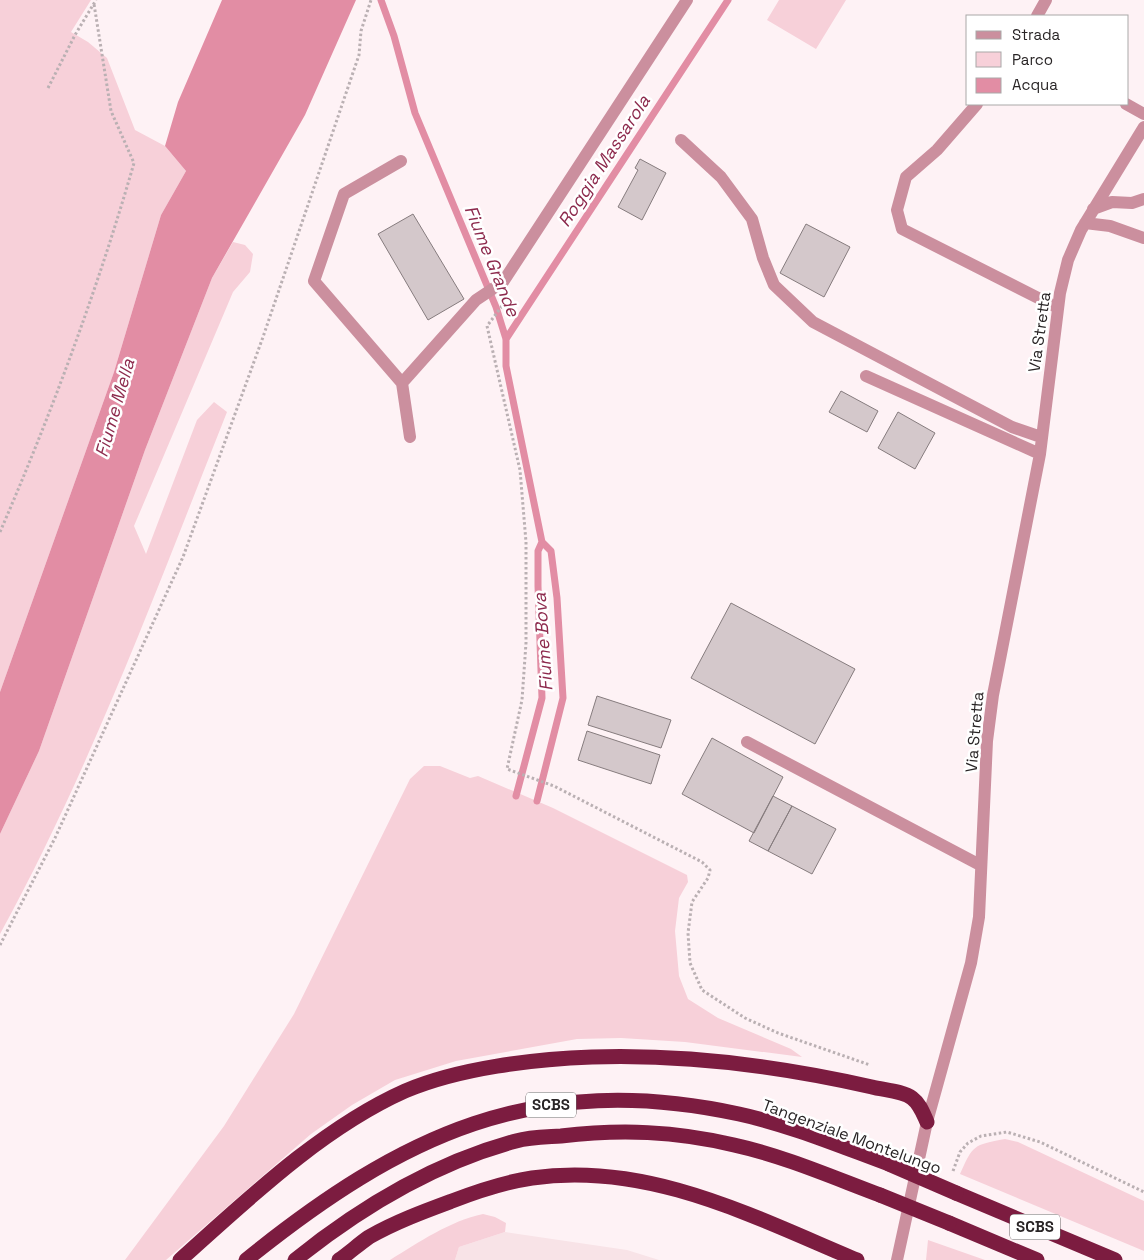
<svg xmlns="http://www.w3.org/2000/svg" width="1144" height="1260" viewBox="0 0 1144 1260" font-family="'Space Grotesk',sans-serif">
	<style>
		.built { fill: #f8e3e7 }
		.green { fill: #f7d0d9 }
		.water { fill: #e28da4 }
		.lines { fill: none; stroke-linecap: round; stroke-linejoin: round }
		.stream { stroke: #e28da4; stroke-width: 7 }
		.building { fill: #d4c8cb; stroke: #867c7e }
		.path { stroke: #bab0b3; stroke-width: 3; stroke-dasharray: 2.5 2.5; stroke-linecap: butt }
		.minor { stroke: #cb8f9e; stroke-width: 12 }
		.highway { stroke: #7c1c40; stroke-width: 15 }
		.highway-bridge { stroke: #7c1c40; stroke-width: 15 }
		.labels { text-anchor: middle; stroke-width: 5; stroke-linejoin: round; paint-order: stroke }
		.shield { fill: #fff; stroke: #696667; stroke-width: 1 }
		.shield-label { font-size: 15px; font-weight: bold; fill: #292526 }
		.street-label { font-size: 16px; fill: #292526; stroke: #fff }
		.water-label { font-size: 18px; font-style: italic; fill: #8d2a4d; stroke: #fff }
	</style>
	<rect width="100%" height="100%" fill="#fef2f5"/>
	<path class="built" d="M505 1232 627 1250 659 1260H455L459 1247Z"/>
	<path class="green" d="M0 0H91L71 32 88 42 107 58 135 130 165 146 186 171 161 215 114 372 0 692Z
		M779 0H846L816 49 767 20Z
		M233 242 245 245 253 254 250 272 233 292 134 526 146 554 197 420 214 402 227 412C157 588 91 768 0 934V834L39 751 145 450 212 278Z
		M424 766H440L470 778 478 776 553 808 687 875 688 882 679 898 675 931 679 976 688 999 718 1018 791 1049 802 1057 685 1042 621 1038 577 1039 456 1061 395 1080 352 1105 311 1134 166 1260H125L224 1126 294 1014 410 779Z
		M1005 1139 1018 1142 1144 1201V1251L960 1174C973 1145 973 1145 1005 1139Z
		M483 1214 495 1217 506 1223 505 1232 459 1247 455 1260H390C419 1242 450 1221 483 1214Z
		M928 1240 985 1260H926Z"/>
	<path class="water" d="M222 0H356L305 115 212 278 145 450 39 751 0 834V692L114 372 161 215 186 171 165 146 178 102Z"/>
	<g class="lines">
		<path class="stream" d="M381 0 394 36 415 113 496 307 506 339V366L542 542
			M506 339 728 0
			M516 796 542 698 538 586V551L542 542
			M537 801 563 698 557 598 551 551 542 542"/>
	</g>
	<path class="building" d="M640 159 666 173 642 220 618 207 638 170 635 168Z
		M413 214 464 299 428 320 378 234Z
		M806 224 850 247 824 297 780 273Z
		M841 391 878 411 867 432 829 412Z
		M898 412 935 433 915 469 878 448Z
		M731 603 855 669 815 744 691 678Z
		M597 696 671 720 661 748 588 725Z
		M587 731 660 755 651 784 578 760Z
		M712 738 783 777 754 833 682 794Z
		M773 796 792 806 768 851 749 841Z
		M792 806 836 829 812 874 768 851Z"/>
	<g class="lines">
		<path class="path" d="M48 88 75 35 96 0
			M502 306 487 326 520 470 526 542V643L522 700 507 769 554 786 702 862 710 870 708 878 692 902 688 933 690 963 702 990 745 1018 778 1033 870 1065
			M0 532C52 412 98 288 134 163L111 111 94 4
			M0 945 55 838 183 557 263 337 359 55 361 31 371 0
			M953 1171 960 1152 968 1143 981 1136 1007 1132 1040 1142 1144 1192"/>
		<path class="minor" d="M1037 16 1046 0
			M977 104 937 150 906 177 897 210 902 229 1058 308
			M1126 104 1144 114
			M681 140 721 177 752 219 763 258 774 285 813 322 1012 427 1041 437
			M401 161 344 194 314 281 402 383 476 300 503 282 687 0
			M1093 209 1112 202 1132 203 1144 199
			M1085 223 1110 226 1144 238
			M866 376 1040 454
			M402 383 410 437
			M747 742 980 865
			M897 1260 927 1122 971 963 979 917 987 741 993 695 1040 454 1060 293 1068 260 1081 230 1144 127"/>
		<path class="highway" d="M956 1193 1115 1260
			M949 1223 1037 1260
			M180 1260C247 1200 322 1128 405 1091 459 1068 534 1059 592 1057 687 1054 780 1066 872 1087 883 1090 903 1091 912 1098 920 1104 923 1113 927 1122
			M246 1260C401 1135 535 1070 739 1114 790 1125 840 1146 889 1164
			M295 1260C361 1207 434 1163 516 1141 530 1137 547 1137 561 1136 621 1129 675 1131 734 1145 784 1156 832 1177 880 1195
			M339 1260C349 1253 359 1244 369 1237 395 1222 425 1211 452 1201 478 1191 505 1182 532 1178 648 1161 754 1217 857 1260"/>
		<path class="highway-bridge" d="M889 1164 956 1193
			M880 1195 949 1223"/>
	</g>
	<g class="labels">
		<g class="shield">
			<rect x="526" y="1092.5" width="50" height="25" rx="4"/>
			<rect x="1010" y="1214.5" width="50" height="25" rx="4"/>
		</g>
		<g class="shield-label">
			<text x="551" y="1110">SCBS</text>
			<text x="1035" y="1232">SCBS</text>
		</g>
		<g class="street-label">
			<text transform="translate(1039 332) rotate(-82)" y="6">Via Stretta</text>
			<text transform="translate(974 732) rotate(-85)" y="6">Via Stretta</text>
			<text transform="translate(852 1136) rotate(20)" y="6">Tangenziale Montelungo</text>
		</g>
		<g class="water-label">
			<text transform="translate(604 161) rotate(-57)" y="6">Roggia Massarola</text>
			<text transform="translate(492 261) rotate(68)" y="6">Fiume Grande</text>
			<text transform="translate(115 408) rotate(-74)" y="6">Fiume Mella</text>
			<text transform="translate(543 642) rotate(-94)" y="6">Fiume Bova</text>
		</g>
	</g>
	<rect x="966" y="15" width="162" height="90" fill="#ffffff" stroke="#a9a8a8"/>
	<rect x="976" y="31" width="25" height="8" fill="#cb8f9e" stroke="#a9a8a8"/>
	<text x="1012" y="40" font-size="15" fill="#292526">Strada</text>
	<rect x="976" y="52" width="25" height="15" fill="#f7d0d9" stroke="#a9a8a8"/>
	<text x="1012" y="65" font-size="15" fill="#292526">Parco</text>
	<rect x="976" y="78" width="25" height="15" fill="#e28da4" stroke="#a9a8a8"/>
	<text x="1012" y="90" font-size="15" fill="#292526">Acqua</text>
</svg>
